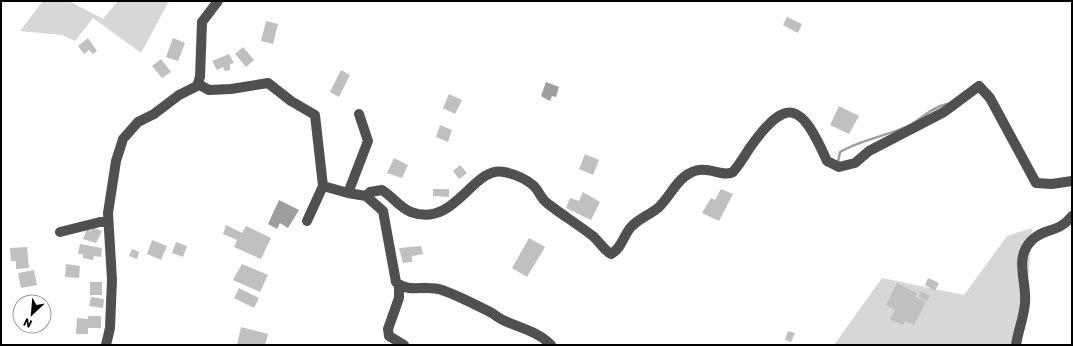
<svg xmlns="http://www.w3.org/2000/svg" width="1073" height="346" viewBox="0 0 1073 346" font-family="Rubik,sans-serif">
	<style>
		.green { fill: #d7d7d7 }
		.water { fill: #9e9e9e }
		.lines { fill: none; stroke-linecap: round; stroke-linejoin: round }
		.stream { stroke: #9e9e9e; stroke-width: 2.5 }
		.building { fill: #c0c0c0 }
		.minor { stroke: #505050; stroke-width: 10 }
	</style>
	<rect width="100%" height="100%" fill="#fff"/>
	<path class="green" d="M43 1H69L103 19 118 1H169L141 53 93 18 75 41 62 35 20 31Z
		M1032 228 1029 272 1017 345H834L882 278 964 295 1007 236Z"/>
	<path class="water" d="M546 82 559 87 556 97 552 96 550 101 541 96Z
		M279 200 299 210 288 228 280 223 277 229 268 224Z"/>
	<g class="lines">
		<path class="stream" d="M838 162 840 152C862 139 889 136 912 124 923 117 933 107 947 104"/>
	</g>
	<path class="building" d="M787 17 802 24 798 33 783 25Z
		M266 21 278 24 273 44 261 41Z
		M88 38 97 51 93 54 89 50 84 54 78 46Z
		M173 38 185 43 178 61 166 57Z
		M243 47 254 60 246 67 235 54Z
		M229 54 234 63 230 64V70L225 71 223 67 217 70 212 61Z
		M161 59 171 72 162 78 152 66Z
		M341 70 350 75 339 97 330 92Z
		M449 94 462 100 455 114 443 108Z
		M839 106 859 116 849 134 830 125Z
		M440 125 452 130 448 142 436 137Z
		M585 154 599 160 593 175 579 169Z
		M394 158 408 165 402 178 387 173Z
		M460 165 467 173 459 179 453 171Z
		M433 189H449V197L433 196Z
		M721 189 733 194 719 221 702 213 711 198 715 200Z
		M583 192 600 202 591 220 566 208 570 198 579 201Z
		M226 225 242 233 246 226 271 238 261 259 234 247 237 240 223 234Z
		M92 227 102 231 96 243 83 239 87 229 91 231Z
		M529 238 545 247 527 277 512 268Z
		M152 240 167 246 161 260 147 254Z
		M176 242 187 246 183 257 172 253Z
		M80 244 102 248 101 257 94 256 93 260 83 258V254H78Z
		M421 246 423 254 412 256V262L403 263 399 248Z
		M27 247 29 268 16 269V261H11L10 248Z
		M132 249 139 252 137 259 129 256Z
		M66 264 80 266 79 278 65 277Z
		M242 264 268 275 260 292 233 280Z
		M34 270 37 285 21 288 18 273Z
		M928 278 939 283 935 291 925 285Z
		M90 282H102V295H90Z
		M897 283 917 293 915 297 926 302 914 325 905 321 903 325 890 319 895 310 886 305Z
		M239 288 259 298 254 308 234 298Z
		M921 291 930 296 927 301 918 297Z
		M91 297 104 299 103 308 89 306Z
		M88 316H101V328H88V334H76L77 318 88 319Z
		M241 327 268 334 265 345H237Z
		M788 331 795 333 791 342 785 340Z"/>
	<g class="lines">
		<path class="minor" d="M198 84 209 90 231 89 268 83 291 101 315 115 323 186
			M348 193 366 196 383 211 396 282C408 294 426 284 442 290 459 296 476 305 492 313 496 316 500 319 505 321 520 328 539 332 551 345
			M366 196 370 192 382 190C392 196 400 208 411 212 455 229 473 165 504 172 514 174 526 179 534 186 539 191 541 199 547 203 562 215 579 225 594 237 600 243 604 250 611 254 622 248 623 236 631 227 638 219 649 215 658 208 668 199 674 185 684 177 705 160 720 179 733 172 739 165 744 157 749 149 788 93 802 105 827 161L839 167 855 163 869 151 944 112 979 86 990 98 1036 183 1052 184 1072 181
			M307 221 323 186 348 193 368 141 359 114
			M60 232 108 220
			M399 286V298L388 329 389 336 404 345
			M106 345 110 328 112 280 108 213 116 161 123 139 138 122 154 114 179 95 197 86 200 77 202 22 218 1
			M1016 345C1018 331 1024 317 1025 303 1027 281 1014 259 1031 241 1044 227 1058 234 1072 216"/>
	</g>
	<rect width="1073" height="346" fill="none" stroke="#000000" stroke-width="4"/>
	<g transform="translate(32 314) rotate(206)"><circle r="19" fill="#ffffff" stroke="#999999"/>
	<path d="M0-3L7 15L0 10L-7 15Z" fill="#000000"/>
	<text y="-6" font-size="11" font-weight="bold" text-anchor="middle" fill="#000000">N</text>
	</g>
</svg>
